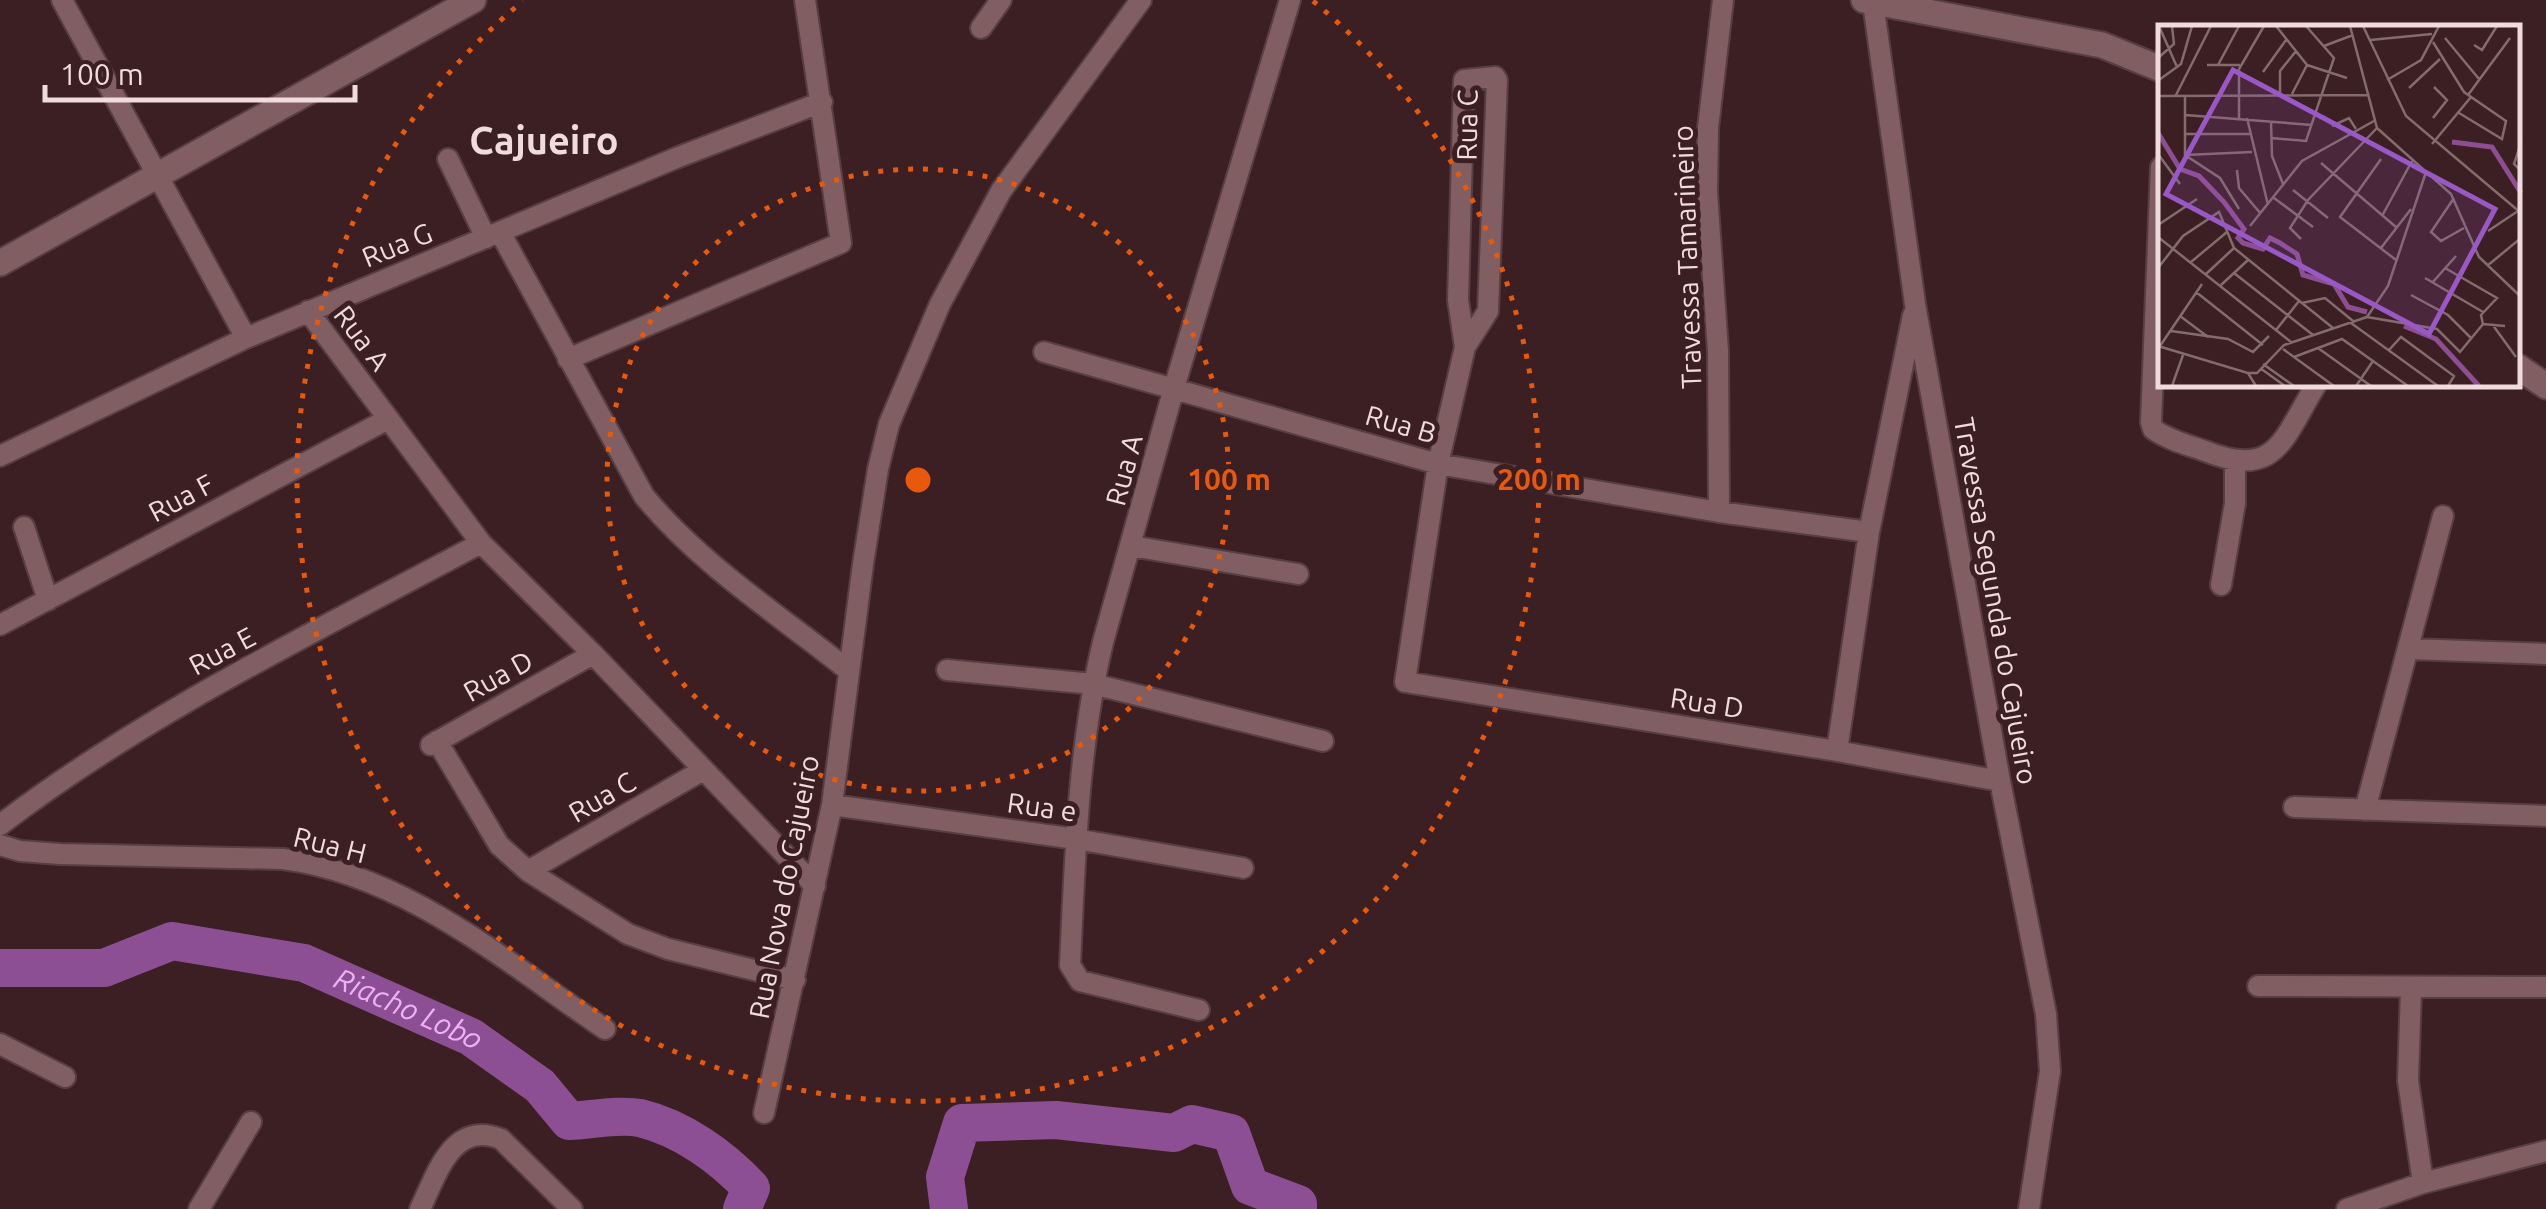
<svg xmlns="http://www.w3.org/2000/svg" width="2546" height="1209" viewBox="0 0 2546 1209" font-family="Ubuntu,sans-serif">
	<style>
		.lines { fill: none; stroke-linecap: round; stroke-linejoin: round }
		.river { stroke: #8d4f94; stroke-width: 38 }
		.minor-casing { stroke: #573e42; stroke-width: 24 }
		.tertiary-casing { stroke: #573e42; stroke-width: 29 }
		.minor { stroke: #815e61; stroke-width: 20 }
		.tertiary { stroke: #815e61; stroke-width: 25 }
		.ring { fill: none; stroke: #e8590c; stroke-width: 5; stroke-dasharray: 5 10 }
		.labels { text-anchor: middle; stroke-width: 10; stroke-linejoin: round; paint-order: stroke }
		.street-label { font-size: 28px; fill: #f0dcdd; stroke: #3c1f22 }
		.water-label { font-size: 30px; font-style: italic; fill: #f1aef8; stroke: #3c1f22 }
		.district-label { font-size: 38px; font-weight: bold; fill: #f0dcdd; stroke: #3c1f22 }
		.inset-river { fill: none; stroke: #8d4f94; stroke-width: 5 }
		.inset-road { fill: none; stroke: #846b6d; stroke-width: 2.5 }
		.view { fill: #9858c6; fill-opacity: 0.15; stroke: #9858c6; stroke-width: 5 }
		.inset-edge { fill: none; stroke: #f0dcdd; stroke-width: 5 }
		.centre { fill: #e8590c; stroke: #3c1f22; stroke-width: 5 }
		.ring-label { font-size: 30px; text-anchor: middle; font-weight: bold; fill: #e8590c; stroke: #3c1f22; stroke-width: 10; stroke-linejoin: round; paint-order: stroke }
	</style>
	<rect width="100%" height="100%" fill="#3c1f22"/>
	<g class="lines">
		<g class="river">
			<path id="s1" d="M0 968H104L172 941 304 963 471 1037 540 1086 569 1121C591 1120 619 1114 640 1118 682 1128 722 1157 751 1188L742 1209"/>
			<path d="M949 1209 945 1177 962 1123 1056 1120 1174 1133 1192 1124 1231 1133 1250 1186 1298 1204V1209"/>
		</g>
		<defs>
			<path id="minor" d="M62 0 246 338
				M1873 2 1915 304 2000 781 2046 1014 2050 1071 2029 1209
				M981 28 1001 0
				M448 159 486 238
				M2161 167 2151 422 2153 429C2168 440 2188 445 2205 451 2277 480 2283 438 2316 385
				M500 232 644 496C700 564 779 615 848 670
				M308 311 481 543 593 654 815 886
				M1465 347 1458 300 1464 80 1495 77 1497 80 1488 311 1465 347 1438 464 1405 682 1837 751 2000 781
				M1044 352 1438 464 1719 512 1869 532
				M568 359 841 243 805 0
				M0 456 246 338 676 158 822 102
				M1719 512 1718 351 1707 192 1708 128 1723 0
				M24 527 48 600
				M1131 546 1298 574
				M2221 585 2235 503V461
				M0 625 388 419
				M2410 649 2546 654
				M947 670 1093 684 1323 741
				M437 741 499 845 528 871 628 934 668 949 795 980
				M431 745 593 654
				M1837 751 1869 532 1913 315
				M832 805 1076 839 1243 868
				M2294 807 2546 816
				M2365 810 2443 516
				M0 825C148 712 317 631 481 543
				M0 845 20 851 60 854 283 859C406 875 506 962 605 1029
				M528 871 703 770
				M2258 986 2546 987
				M2411 989 2408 1081 2423 1183
				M1199 1010 1080 981 1070 965C1075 857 1078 747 1103 642L1174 388 1290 0
				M0 1044 65 1077
				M764 1113 832 805 863 564 878 469 889 424 940 304 1001 191 1141 0
				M199 1209 251 1122
				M420 1209C437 1174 452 1120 501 1139L572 1209
				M2347 1209 2423 1183 2546 1151"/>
			<path id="tertiary" d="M1864 0 2102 45 2161 69
				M0 263 473 0
				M2518 367 2546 386"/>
		</defs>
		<use href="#minor" class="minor-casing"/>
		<use href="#tertiary" class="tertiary-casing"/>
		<use href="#minor" class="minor"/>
		<use href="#tertiary" class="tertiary"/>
	</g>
	<g class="ring">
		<circle cx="918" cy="480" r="311"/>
		<path d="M1313 1A621 621 0 1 1 523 1"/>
	</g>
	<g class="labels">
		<g class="street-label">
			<text transform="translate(1467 125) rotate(-89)" y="10">Rua C</text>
			<text transform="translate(397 245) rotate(-22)" y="10">Rua G</text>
			<text transform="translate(1687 257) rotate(-92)" y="10">Travessa Tamarineiro</text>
			<text transform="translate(362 338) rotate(53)" y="10">Rua A</text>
			<text transform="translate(1401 424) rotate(16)" y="10">Rua B</text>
			<text transform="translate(1124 470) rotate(-75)" y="10">Rua A</text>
			<text transform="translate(181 498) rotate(-28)" y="10">Rua F</text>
			<text transform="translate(1996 601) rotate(80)" y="10">Travessa Segunda do Cajueiro</text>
			<text transform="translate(222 651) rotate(-28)" y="10">Rua E</text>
			<text transform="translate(498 676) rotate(-29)" y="10">Rua D</text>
			<text transform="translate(1707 703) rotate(9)" y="10">Rua D</text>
			<text transform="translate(602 797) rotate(-30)" y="10">Rua C</text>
			<text transform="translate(1042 807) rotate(8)" y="10">Rua e</text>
			<text transform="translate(330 845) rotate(14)" y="10">Rua H</text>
			<text transform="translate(784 887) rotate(-79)" y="10">Rua Nova do Cajueiro</text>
		</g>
		<g class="water-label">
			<text dy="10" stroke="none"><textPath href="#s1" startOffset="425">Riacho Lobo</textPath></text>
		</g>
		<g class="district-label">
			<text x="544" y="154">Cajueiro</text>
		</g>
	</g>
	<g transform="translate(2158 25)">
		<rect width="362" height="362" fill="#3c1f22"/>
		<path class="inset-river" d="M0 108 22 144 41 151 66 177 86 204 80 213 85 218 105 224 112 213 122 218 139 229 145 250 176 259 190 282 209 287M294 117 334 122 363 168M246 301 278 314 321 361"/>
		<path class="inset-road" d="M1 1 19 42M118 1 149 40 134 69M192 1 219 103 293 169 321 232 363 272M205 1 248 91 363 188M287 13 321 54M212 15 274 9M275 17 306 67 348 96 344 114 301 88M316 20 324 25 339 1M166 21 195 10M0 33 16 19 14 1M49 40H82M60 40 81 1M149 40 189 53M105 47 128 15M1 55 23 39 34 1M229 55 263 35 281 1M251 63 282 34M18 70 53 1M122 70V46L138 26M310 70 352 13M0 71 210 70M27 72V130L62 153 81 184M27 90 154 100M81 93V44L106 1M89 93 110 180M275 93 289 75 276 62M113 96 114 131 125 159M174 101 191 93 198 104M26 109H92M113 113 148 116 176 33 148 1M363 118 356 139 363 146M274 119 313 72M0 129 22 159M27 130 94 127M223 134 182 192 238 235M163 138 238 202M79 145 81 163 103 189M135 165 170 193M116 173 155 202M296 173 273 207 283 216 306 203M224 191 254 136M0 200 39 174M92 201 144 136 216 96M330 206 360 186M0 212 133 317M143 214 132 203 150 175 219 103M223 223 253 184M33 237 69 207M329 241 363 213M0 243 25 211 61 187 76 223 175 303M287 243 339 273 323 290 325 299M76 248 155 310M48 249 76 223M267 253 325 287M274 258 298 231M63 260 90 235M38 267 105 320M253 270 290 290 314 314M144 278 167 273 195 296M22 291 50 312M209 292 279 304 302 327 325 299 347 301M209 292 230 261 268 147M193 298 280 361M334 299 358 332M118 305 141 276M13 306 70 314 95 327 111 311M0 321 90 348 98 361M160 323 213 361M0 324 44 259M125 324 176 361M231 325 243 312 296 351 290 361M136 332 184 314 250 361M105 339 136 361M102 343 127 361M90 348H99L126 320 209 292M14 361 25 330M198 361 215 336"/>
		<path class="view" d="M75 45 337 184 271 309 8 169Z"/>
		<rect width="362" height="362" class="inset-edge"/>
	</g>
	<circle cx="918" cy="480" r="15" class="centre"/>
	<g class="ring-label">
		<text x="1229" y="490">100 m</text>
		<text x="1539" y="490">200 m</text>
	</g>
	<path d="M45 85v15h310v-15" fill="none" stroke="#f0dcdd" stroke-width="5"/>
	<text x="60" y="85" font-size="30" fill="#f0dcdd" stroke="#3c1f22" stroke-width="8" paint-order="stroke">100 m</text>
</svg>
